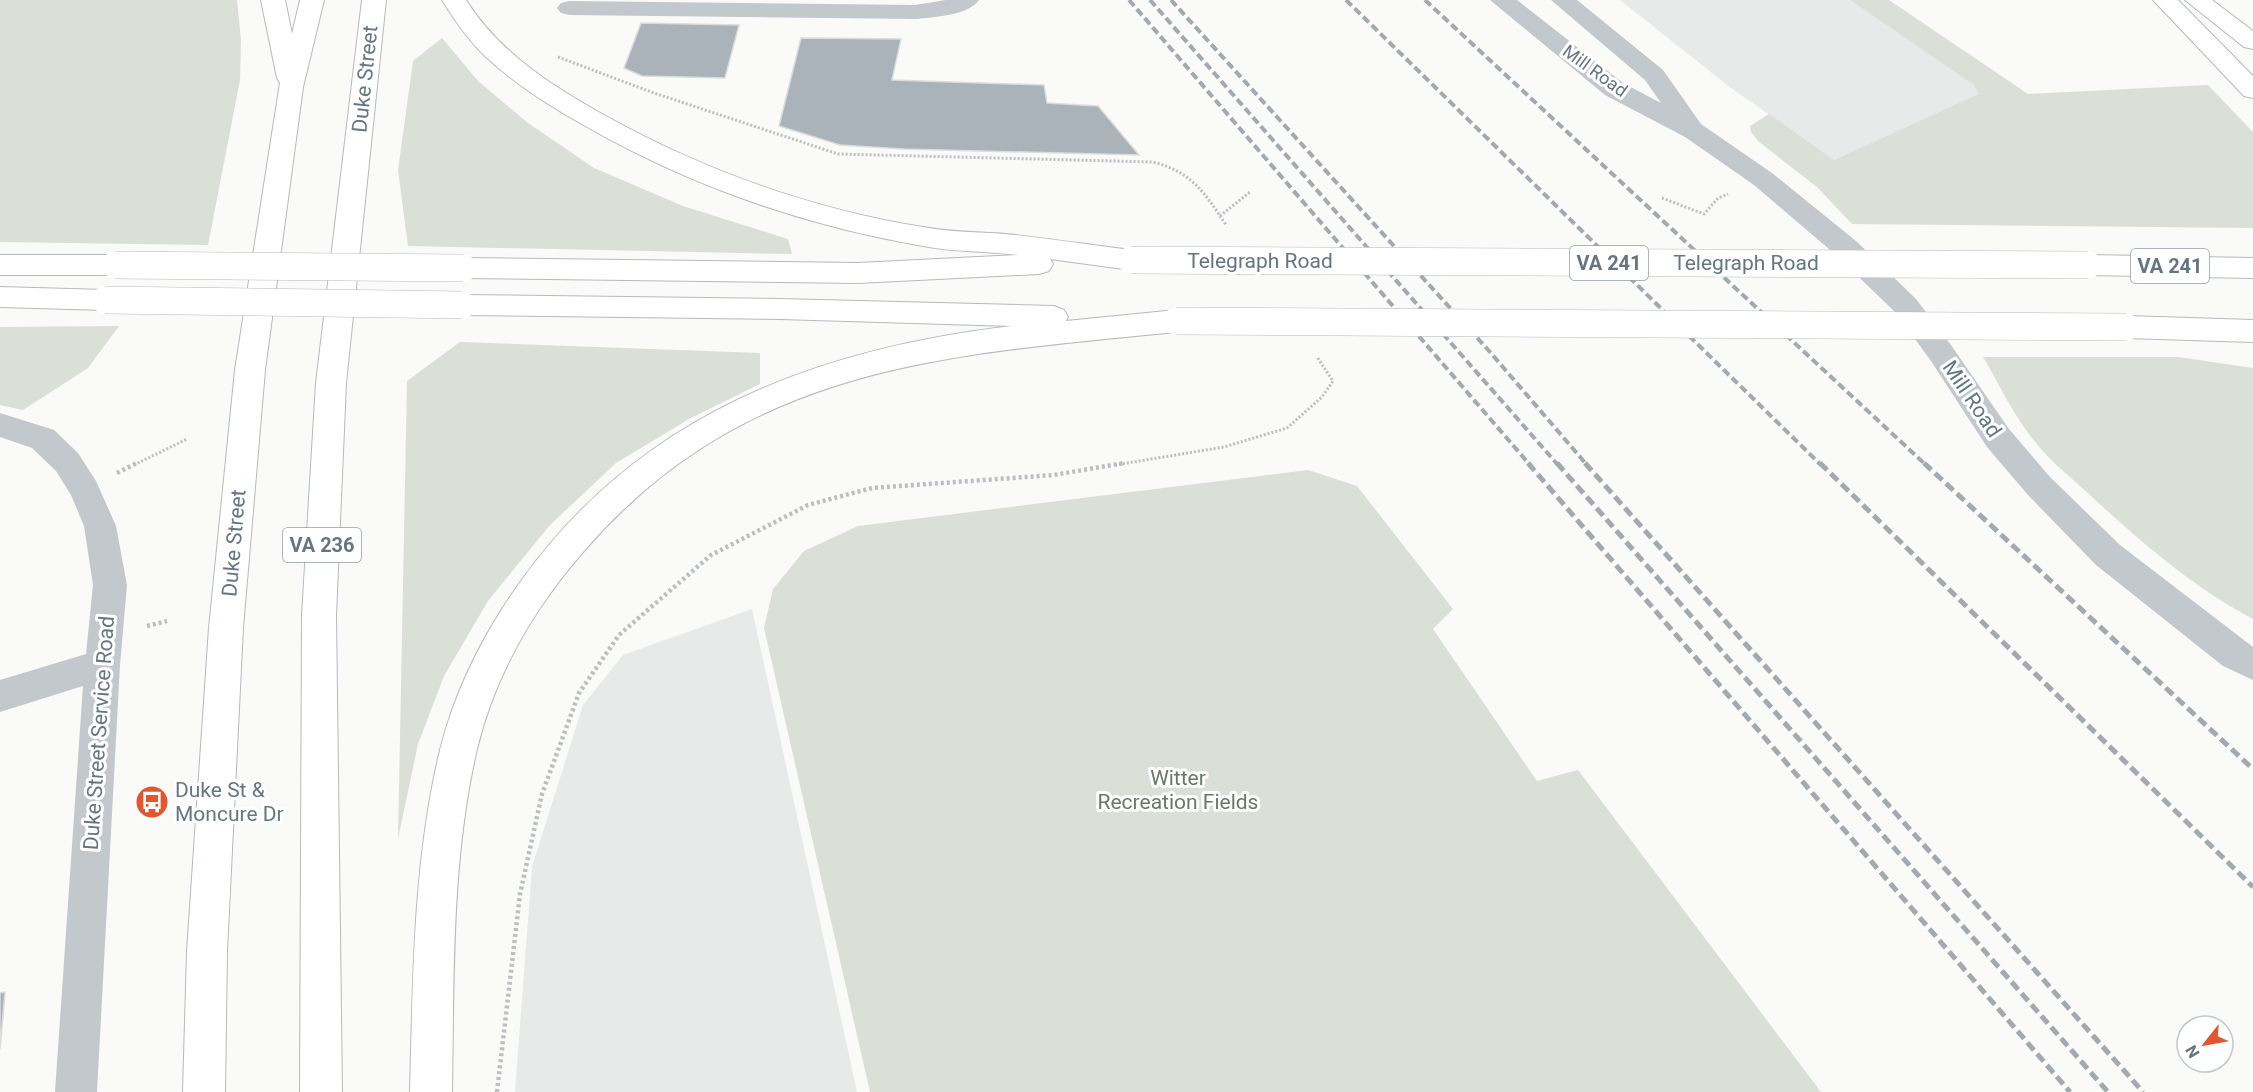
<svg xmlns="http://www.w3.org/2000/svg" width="2253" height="1092" viewBox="0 0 2253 1092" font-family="Roboto,sans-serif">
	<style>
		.built { fill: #e8e9e9 }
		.green { fill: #dadfd7 }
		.building { fill: #aab3b9; stroke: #dcdcda; stroke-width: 1.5 }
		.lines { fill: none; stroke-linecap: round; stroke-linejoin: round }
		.secondary-casing { stroke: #b3babf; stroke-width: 2 }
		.primary-casing { stroke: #b5babe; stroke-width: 2 }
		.motorway-casing { stroke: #b4b9bd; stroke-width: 2 }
		.path-far1 { stroke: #bbbfc2; stroke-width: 3; stroke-dasharray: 2 2; stroke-linecap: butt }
		.path { stroke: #bbbfc2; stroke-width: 4.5; stroke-dasharray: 3 3; stroke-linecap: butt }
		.minor { fill: #c3c8cc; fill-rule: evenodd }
		.tertiary { fill: #c3c8cc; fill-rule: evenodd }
		.secondary { fill: #fff; fill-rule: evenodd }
		.primary { fill: #fff; fill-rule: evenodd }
		.motorway { fill: #fff; fill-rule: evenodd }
		.rail-far1 { stroke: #a2aab0; stroke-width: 4; stroke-dasharray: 8 4; stroke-linecap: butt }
		.rail { stroke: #a2aab0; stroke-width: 5; stroke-dasharray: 10 5; stroke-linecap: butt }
		.primary-bridge-casing { stroke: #b5babe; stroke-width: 28; stroke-linecap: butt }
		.primary-bridge { stroke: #fff; stroke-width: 27 }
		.labels { text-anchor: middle; stroke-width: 6; stroke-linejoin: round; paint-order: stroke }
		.far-street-label { font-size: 18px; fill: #657683; stroke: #fff }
		.shield { fill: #fff; stroke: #939fa8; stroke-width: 1.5 }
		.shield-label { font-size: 20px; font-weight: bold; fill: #657683 }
		.street-label { font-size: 21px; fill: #657683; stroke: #fff }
		.park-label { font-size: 21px; fill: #687a64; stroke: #fff }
		.poi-label { font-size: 21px; fill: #657683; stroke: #fff; text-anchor: start }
	</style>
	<rect width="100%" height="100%" fill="#fafaf8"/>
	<path class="built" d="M1620 0H1850L1975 85 1979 95 1834 160 1731 88Z
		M752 609 857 1092H515L532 867 583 705 623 655Z"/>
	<path class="green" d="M0 0H237L241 40 240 80 208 245 0 242Z
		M1850 0H1889L2028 94 2208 85 2253 132V228L1852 224 1818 188 1758 141 1751 132 1750 126 1769 114 1834 160 1979 94 1974 85Z
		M442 38 478 81 528 123 594 168 683 206 788 239 792 254 408 246 398 170 413 61Z
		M119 326 88 368 23 410 0 405V327Z
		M460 342 760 353V384L689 419 616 463 549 526 488 601 444 676 418 744 398 839 407 381Z
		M1983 357H2178L2253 368V619C2193 587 2142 543 2092 497 2073 479 2052 463 2036 443 2014 417 2000 385 1983 357Z
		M1308 470 1357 486 1453 609 1433 629 1537 781 1578 770 1821 1092H870L764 628 773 589 804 551 858 526Z"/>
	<path class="building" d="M641 23 739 25 725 78 642 76 624 68Z
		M801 38 901 39 892 80 1044 85 1047 103 1098 106 1139 155 904 149 840 145 779 126Z
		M5 992 0 1049V993Z"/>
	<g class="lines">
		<defs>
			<path id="secondary" d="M2153 0H2178L2253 76V98L2244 96Z"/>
			<path id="primary" d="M261 0H285L292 34 300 0H324L303 87 265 370 243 628 227 951 225 1092H183L187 951 209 628 235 370 280 83 277 78Z
				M362 0H386L346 383 336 615 342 1092H300L302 615 316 383Z
				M442 0H466C499 52 550 85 604 115 703 170 811 209 923 227 950 232 978 232 1005 234 1047 238 1089 245 1131 250L1141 253 1145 260 1141 267 1131 270 1050 259 1053 264 1049 271 1039 274 858 283 463 278 453 275 449 268 453 261 463 258 858 263 1018 255C986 251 954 252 923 246 805 226 691 186 587 127 551 107 516 85 486 57 469 41 455 21 442 0Z
				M0 255H115L125 258 129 265 125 272 115 275H0Z
				M2088 255 2253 258V278L2088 275 2078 272 2074 265 2078 258Z
				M0 287 105 290 115 293 119 300 115 307 105 310 0 307Z
				M462 295 780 299 1054 306 1064 310 1068 317 1066 321 1176 310 1186 314 1191 321 1186 328 1176 332C947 355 746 364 584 551 534 608 495 675 477 749 451 861 454 978 452 1092H410C413 978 413 862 440 750 455 690 485 631 521 581 640 415 815 349 1012 326L780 319 462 315 452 312 448 305 452 298Z
				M2126 316 2253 320V342L2126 338 2116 335 2111 327 2116 319Z"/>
			<path id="motorway" d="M2185 0H2212L2253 31V49L2244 47Z"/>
		</defs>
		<use href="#secondary" class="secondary-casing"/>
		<use href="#primary" class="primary-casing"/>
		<use href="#motorway" class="motorway-casing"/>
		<path class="path-far1" d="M558 57 654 93 838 154 1153 162C1192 172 1205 193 1226 225
			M1662 198 1704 214 1718 198 1728 194
			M1220 216 1250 192
			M134 465 187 439
			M1115 465 1224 447 1287 428 1322 397 1333 381 1317 357"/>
		<path class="path" d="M117 473 137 463
			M147 626 167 621
			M497 1092 520 894 542 794 579 693 619 635 711 555 808 505 872 488 1054 475 1124 463"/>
		<path class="minor" d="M946 0H979C968 16 933 17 915 19L569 15 561 13 557 8 561 3 569 1 915 5Z
			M0 413 54 430 78 453 96 481 116 526 127 585 120 665 97 1092H55L83 686 0 712V680L86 654 93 585 84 526 71 495 56 471 32 448 0 437Z"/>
		<path class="tertiary" d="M1490 0H1517L1623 83 1661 103 1645 80 1551 0H1577L1663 70 1701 124 1772 173 1856 241 1916 299 1951 345 2009 429 2050 477 2120 545 2253 647V680L2223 666 2096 565 2028 495 1987 447 1931 361 1896 313 1836 255 1754 185 1685 137 1605 95Z"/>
		<use href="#secondary" class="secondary"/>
		<use href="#primary" class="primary"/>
		<use href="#motorway" class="motorway"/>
		<path class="rail-far1" d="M1129 0 1530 465
			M1150 0 1558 465
			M1171 0 1490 352 1587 465
			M1346 0 1821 465
			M1425 0 1926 465"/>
		<path class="rail" d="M1528 463 2070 1092
			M1557 463 2108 1092
			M1585 463 2143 1092
			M1820 463 2253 887
			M1924 463 2253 769"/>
		<defs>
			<path id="primary-bridge" d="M1131 260 2088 265
				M115 265 463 268
				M105 300 462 305
				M1176 321 2126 327"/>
		</defs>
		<use href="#primary-bridge" class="primary-bridge-casing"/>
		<use href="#primary-bridge" class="primary-bridge"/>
	</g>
	<defs>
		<symbol id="bus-disc" viewBox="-11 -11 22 22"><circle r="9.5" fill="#e4572e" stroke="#fff"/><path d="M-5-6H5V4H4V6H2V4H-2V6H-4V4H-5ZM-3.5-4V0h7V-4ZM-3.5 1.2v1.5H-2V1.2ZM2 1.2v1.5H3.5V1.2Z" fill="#fff"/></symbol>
	</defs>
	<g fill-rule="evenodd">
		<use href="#bus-disc" x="133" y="783" width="38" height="38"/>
	</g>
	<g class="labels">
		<g class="far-street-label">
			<text transform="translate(1595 71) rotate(36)" y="6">Mill Road</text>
		</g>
		<g class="shield">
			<rect x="1570" y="246" width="78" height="34" rx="4.5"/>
			<rect x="2131" y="249" width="78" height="34" rx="4.5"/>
			<rect x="283" y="528" width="78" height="34" rx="4.5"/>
		</g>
		<g class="shield-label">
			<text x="1609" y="270">VA 241</text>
			<text x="2170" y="273">VA 241</text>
			<text x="322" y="552">VA 236</text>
		</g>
		<g class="street-label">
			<text transform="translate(365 79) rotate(-84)" y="7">Duke Street</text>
			<text x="1260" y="268">Telegraph Road</text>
			<text x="1746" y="270">Telegraph Road</text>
			<text transform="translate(1972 399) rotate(56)" y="7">Mill Road</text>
			<text transform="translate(234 543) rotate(-85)" y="7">Duke Street</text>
			<text transform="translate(99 733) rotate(-86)" y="7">Duke Street Service Road</text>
		</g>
		<g class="park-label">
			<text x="1178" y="785">Witter<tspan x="1178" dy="24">Recreation Fields</tspan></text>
		</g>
		<g class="poi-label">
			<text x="175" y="797">Duke St &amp;<tspan x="175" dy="24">Moncure Dr</tspan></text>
		</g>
	</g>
	<g transform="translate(2205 1044) rotate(239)"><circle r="28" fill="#ffffff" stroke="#c1c8cd" stroke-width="1.5"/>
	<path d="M0-4.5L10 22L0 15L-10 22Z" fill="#e4572e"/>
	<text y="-9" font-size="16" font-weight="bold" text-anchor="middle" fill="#657683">N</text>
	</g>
</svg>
